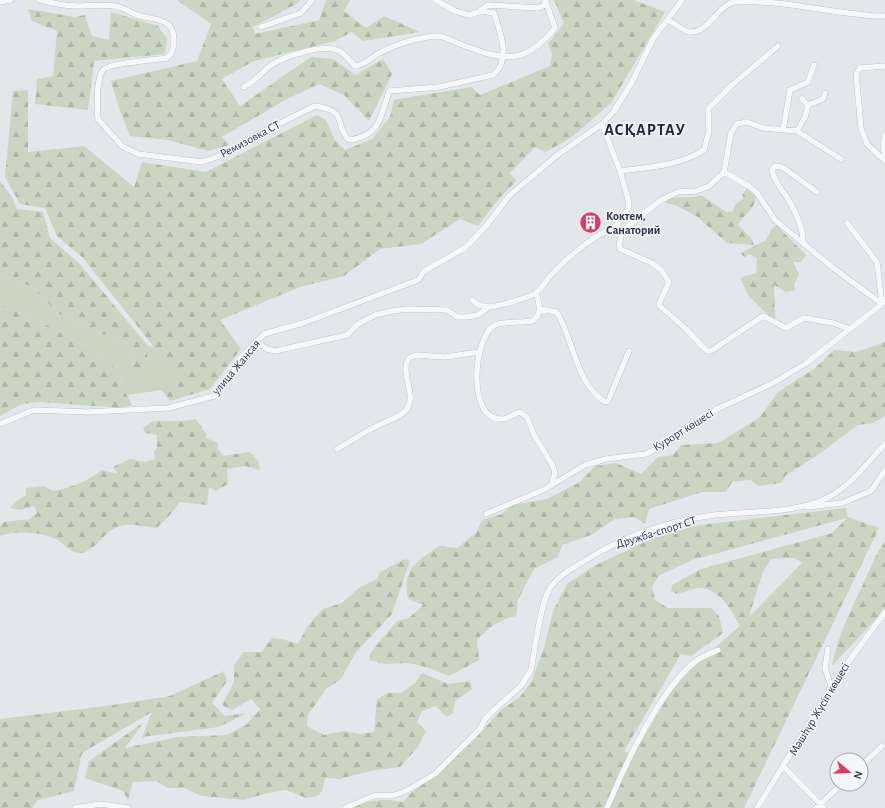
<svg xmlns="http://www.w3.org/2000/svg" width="885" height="808" viewBox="0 0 885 808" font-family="'Alegreya Sans',sans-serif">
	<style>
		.grass { fill: #cad6c2 }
		.forest { fill: url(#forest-firs); fill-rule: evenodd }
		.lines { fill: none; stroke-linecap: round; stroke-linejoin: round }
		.minor-casing { stroke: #a6aeb7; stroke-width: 6 }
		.minor { stroke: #f5f7f9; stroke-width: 5.5 }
		.labels { text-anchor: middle; stroke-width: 3; stroke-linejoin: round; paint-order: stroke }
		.street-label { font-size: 12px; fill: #283646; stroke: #f2f6f9 }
		.poi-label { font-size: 12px; font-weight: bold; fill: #283646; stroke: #f2f6f9; text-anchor: start }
		.district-label { font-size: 16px; font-weight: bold; letter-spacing: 1px; fill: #1a2736; stroke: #f2f6f9 }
	</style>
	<defs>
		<pattern id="forest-firs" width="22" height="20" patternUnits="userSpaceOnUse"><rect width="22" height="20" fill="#cad6c2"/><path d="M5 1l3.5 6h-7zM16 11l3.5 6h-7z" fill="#aeb8a8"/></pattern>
	</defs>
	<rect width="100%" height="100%" fill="#e2e7ec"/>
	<path class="grass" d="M0 273 32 287 59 314 100 333 128 343 135 352 133 366 147 359 148 346 154 347 178 383 162 390 127 395 120 381 121 372C83 344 45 320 0 305Z"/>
	<path class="forest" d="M177 0H301L298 3 253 27 255 34 319 20 326 0H350L344 11 366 28 384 16 420 32 363 41 352 32 335 41 254 61 222 79 240 106 311 57 333 59 356 75 383 59 392 74 369 121 344 95 319 84 285 100 222 137 229 145 208 151 168 140 130 136 120 111 111 81 197 61 211 24Z
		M554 0H634L665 12 611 103 572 137 546 152 535 147 510 173 516 181 497 201 478 226 460 219 421 244 380 249 344 276 300 287 220 320 241 349 210 389 170 401 162 390 177 382 154 347 83 258 57 236 45 208 20 204 5 177 13 91 28 90V152L84 146 134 187 142 162 206 172 317 115 326 120 335 140 345 150 372 139 390 117 394 100 471 87 480 95 550 66 552 54 548 44 564 23Z
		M28 9 75 17 85 15 92 36 109 40 111 12 158 26 167 38 165 54 94 61 88 110 35 104 37 79 53 76 57 31 32 21Z
		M0 181 12 197 17 209 43 212 50 238 80 264 148 346 147 359 144 369 133 367 135 352 128 343 100 333 59 314 32 287 0 273Z
		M747 189 756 197C756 207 743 216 738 225L752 239 754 245 727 243 696 216 675 205 666 203 668 199C679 196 691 198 703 196L726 212H732L736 204 744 198 742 195Z
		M777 226 806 255 801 262H793L799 274 794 285 795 290 786 292 774 285 775 319H772L748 295 740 278 756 273 757 259 750 254 744 257 741 253 766 240 772 228Z
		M0 305C45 320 83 344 121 372L120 381 132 405 123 408 40 402 22 404 0 416Z
		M885 342V416L873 423 858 425 815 457 786 475 781 483 758 486 751 480 732 482 726 492H702L649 509 645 524 635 517 615 519 591 535 562 545 558 557 534 569 518 600 516 616C500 619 488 628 477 640L479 660 449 676 426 667 409 663 384 664 369 660 371 652 397 621 409 618 423 605 408 599C402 568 417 562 439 546L457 548 476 533 482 520 502 514 512 505 547 499 580 482 595 466 616 463 641 474 658 457 673 455 681 445 718 443 759 418 778 392 814 369 834 350 856 352Z
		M196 419 206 434V438L218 443V449L223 456 250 452 259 462 260 470 245 466 227 469 228 484 216 491 209 487 207 505 180 502 170 515 157 528C144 527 127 521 115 528 103 534 95 551 81 553 69 554 64 542 54 538 38 532 16 530 0 536V525L4 522 29 519 37 513 34 506 21 510 10 508 18 500 26 495V488L43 486 54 491C72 487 88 481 102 470L118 474 113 467 130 459 145 462 155 459 154 451 157 448V435L145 433 143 428 153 421H183Z
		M846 508 848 517 879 528 744 808H351C369 800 383 798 403 802L410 794 445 767 474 740 501 710 520 697 531 682 544 648 553 611 567 584 594 566 651 539 698 525ZM847 518 832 533 701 569 672 585 671 591 677 594C683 593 691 589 698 588 719 587 732 611 740 626L679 678 633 755 624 751 681 654 691 656 723 633 719 616 711 608H668L655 600 652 586 660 575 692 560ZM794 558 802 563 749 617 762 574 771 559Z
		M885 542V609L832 666C838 634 852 608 865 580 872 566 875 553 885 542Z
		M405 559 410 561 392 614 356 652 341 679 326 689 308 715 307 726 324 735 344 731 359 734 374 732 377 699 388 693H401L415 683 422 673 448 684 470 681 472 689 455 701 453 713 447 717 436 706 422 711 417 722 426 731 418 747 400 767 370 771 340 779 325 778 322 791 318 796 306 798 286 790 267 793 244 800 202 796 184 788H168L156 781 133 782 128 800 123 791 85 778 89 761 144 722 125 748 178 737 227 735 247 724 260 709 251 699 232 710 222 705 234 682V665L244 652H262L272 638 282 639 298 644 309 624 323 609 342 603 360 587 377 579 380 572Z
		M224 671 227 681 212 703 225 716 247 713 219 727 142 737 152 712 82 753 74 791 38 800 32 808H0V719L113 705 170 696Z"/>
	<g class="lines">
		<defs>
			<path id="minor" d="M39 0C52 3 64 6 78 6 91 6 102 4 115 6 124 7 132 14 140 16 155 20 173 18 174 39 174 47 173 53 167 58 156 60 108 63 103 70 96 78 97 108 98 119L122 146 138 154 202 162 228 153 258 134 315 106C350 111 333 125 349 140 380 136 381 117 389 91L439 87 493 75C512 60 500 32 494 13L482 11 469 15 455 11 436 0
				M0 2 11 0
				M482 11 481 10 488 5 538 8 545 5V0
				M668 20C674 23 682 30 689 32 708 34 717 6 734 2 758 0 795 5 819 9 838 12 856 14 874 16H885
				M261 27 301 13 312 0
				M885 66 860 68 856 74 861 128 867 144 885 161
				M244 87C256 81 263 70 273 64 285 56 326 43 339 51 345 54 350 61 355 66 366 65 371 57 381 52 397 44 419 37 437 36 444 36 454 42 460 44 502 60 524 67 555 28L546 2
				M802 99 808 105
				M602 124 620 171 629 203 628 209 616 226
				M783 130 790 90 808 82 814 65
				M797 131 805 117 808 105 823 99 825 93
				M885 135 883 147 885 155
				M620 171C649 167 679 166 704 150L709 131 708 109 732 85 778 46
				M724 172 731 133 737 124 747 122 763 128 797 131 841 159
				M847 223 877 262 882 304
				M622 231 619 246 620 249 652 263 662 271 669 282 659 304 660 306 686 329 707 351H711L763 316 786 328 804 318 833 323 850 329
				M803 243C804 230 795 211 788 199 782 190 774 181 772 170L775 166 782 167 817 192
				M536 292C539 303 543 315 532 321 522 323 503 321 495 325 473 337 467 418 500 419 507 420 514 414 520 412L527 417 534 435 553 466 555 473 551 486
				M472 300C476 304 483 307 489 307 497 307 530 297 536 293 543 287 547 278 554 272 572 253 592 237 616 226L622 231 661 200 678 192 696 191 709 186 724 172 749 186 757 193 775 220 832 267 882 304
				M540 309 556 312 559 316C574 344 577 384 605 402L608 401 629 351
				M256 342 267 349 275 351 347 335 358 324 375 315 392 311 406 309 447 310 457 317H467L478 315 489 307
				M0 424 34 410 87 412 168 408 214 396 231 377 238 361 264 334 303 323 418 280 424 271 465 248 486 226 510 195 556 156 602 124 614 111 632 82 653 39 682 0
				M337 449C350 442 362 433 375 427 388 419 413 417 410 394 409 382 402 368 409 358L416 355 445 357 479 352
				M807 507 842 503 871 491 885 470
				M486 514 543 490 585 465 606 459 646 454 656 449 694 422 717 409 773 383 805 364 882 304 885 300
				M828 649 825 668 831 686
				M861 766 882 746
				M784 767 824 808
				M75 808 101 804 128 808
				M345 808 373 796 395 795 406 791 435 774 480 729 485 719 495 709 521 686 531 670C535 650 540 605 549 590 557 576 573 568 586 560 624 536 670 521 714 515 751 511 790 514 825 499 849 488 867 463 885 444
				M607 808C625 765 659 690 696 661 702 656 711 653 718 650
				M757 808 841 672 885 612
				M816 808 842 784"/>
		</defs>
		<use href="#minor" class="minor-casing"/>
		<use href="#minor" class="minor"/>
	</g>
	<defs>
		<symbol id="building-disc" viewBox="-11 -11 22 22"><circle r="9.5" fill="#db3d67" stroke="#f2f6f9"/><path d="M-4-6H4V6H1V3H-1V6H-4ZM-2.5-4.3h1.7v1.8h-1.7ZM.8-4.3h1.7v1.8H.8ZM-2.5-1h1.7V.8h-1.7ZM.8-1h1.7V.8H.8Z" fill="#fff"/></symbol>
	</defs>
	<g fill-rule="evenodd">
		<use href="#building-disc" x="578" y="210" width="25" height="25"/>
	</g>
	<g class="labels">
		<g class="street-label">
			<text transform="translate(250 139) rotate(-28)" y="4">Ремизовка СТ</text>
			<text transform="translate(236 367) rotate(-50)" y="4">улица Жансая</text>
			<text transform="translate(683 430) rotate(-32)" y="4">Курорт көшесі</text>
			<text transform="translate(656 532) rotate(-17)" y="4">Дружба-спорт СТ</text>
			<text transform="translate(819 709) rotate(-59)" y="4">Мәшhүр Жүсіп көшесі</text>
		</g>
		<g class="poi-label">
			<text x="606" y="220">Коктем,<tspan x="606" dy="14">Санаторий</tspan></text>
		</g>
		<g class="district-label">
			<text x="645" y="135">АСҚАРТАУ</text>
		</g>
	</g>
	<g transform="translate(849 772) rotate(109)"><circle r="19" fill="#f2f6f9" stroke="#a1a9b1"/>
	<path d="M0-3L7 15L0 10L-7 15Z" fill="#db3d67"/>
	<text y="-6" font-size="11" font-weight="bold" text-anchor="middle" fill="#283646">N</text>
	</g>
</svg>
